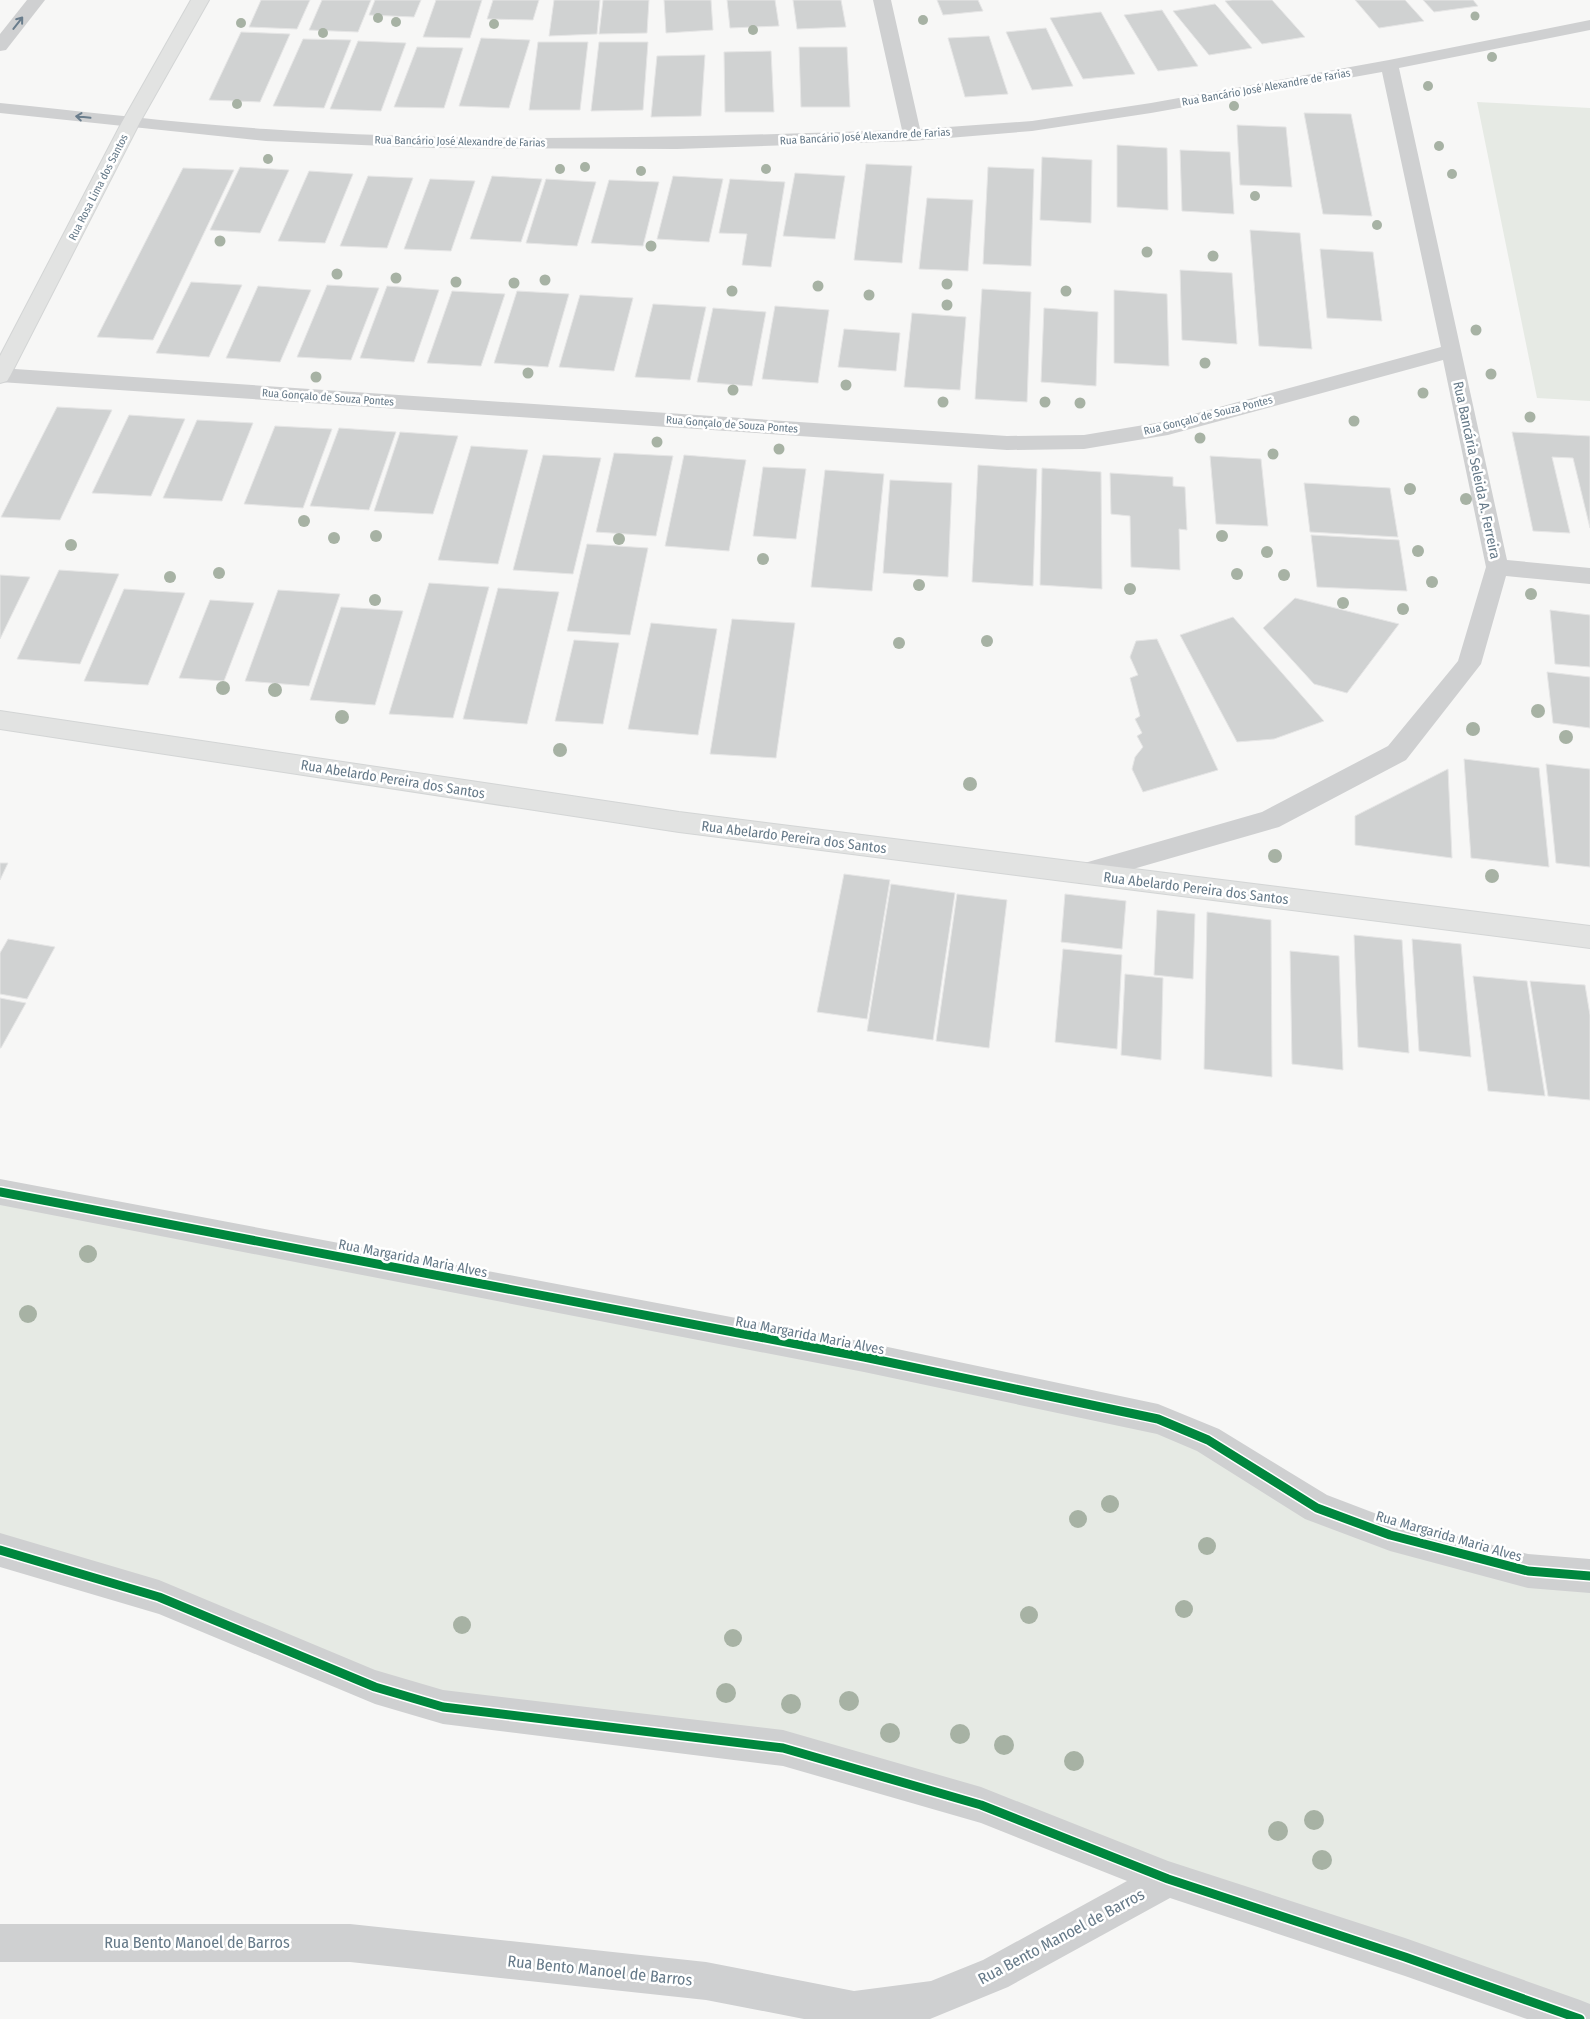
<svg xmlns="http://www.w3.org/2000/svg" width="1590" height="2019" viewBox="0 0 1590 2019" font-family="'Fira Sans Condensed',sans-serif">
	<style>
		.green { fill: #e6eae4 }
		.building { fill: #d0d2d2; stroke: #e6e6e6 }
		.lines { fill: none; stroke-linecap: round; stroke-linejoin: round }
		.secondary-casing { stroke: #d3d5d5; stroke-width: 2 }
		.lane { fill: #cfd0d1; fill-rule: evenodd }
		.street { fill: #cfd0d1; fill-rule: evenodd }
		.secondary { fill: #e2e3e2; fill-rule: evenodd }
		.cycleway-casing { stroke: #fff; stroke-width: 12 }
		.cycleway { stroke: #00873e; stroke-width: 9 }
		.tree { fill: #a7b2a4 }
		.oneway { stroke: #6a7d8c }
		.labels { text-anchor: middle; stroke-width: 5; stroke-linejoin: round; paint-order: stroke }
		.far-street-label { font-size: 11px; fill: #657988; stroke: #fff }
		.street-label { font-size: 14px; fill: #657988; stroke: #fff }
		.near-street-label { font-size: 16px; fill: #657988; stroke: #fff }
	</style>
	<rect width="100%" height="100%" fill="#f7f7f6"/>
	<path class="green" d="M1477 102 1590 108V401L1537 398Z
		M0 1192 1158 1419 1317 1508 1590 1576V2019L783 1748 443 1707 0 1550Z"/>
	<path class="building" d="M261 0H310L297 29 249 27Z
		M322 0H371L358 32 309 30Z
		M375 0H421L414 17 369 15Z
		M436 0H482L470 38 423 37Z
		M493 0H539L533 20 487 19Z
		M554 0H600L597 34 549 36Z
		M603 0H649L647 33 599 34Z
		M664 0H711L713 30 666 33Z
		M727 0H775L779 26 730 28Z
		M793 0H841L846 27 797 29Z
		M937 0H978L983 11 943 15Z
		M1232 0H1272L1305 37 1262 44 1225 1Z
		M1355 0H1405L1424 21 1379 28Z
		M1423 0H1473L1478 6 1434 12Z
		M1215 4 1218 7 1252 48 1209 55 1173 11Z
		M1162 10 1198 66 1158 71 1124 15Z
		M1101 12 1135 74 1083 79 1050 18Z
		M1046 28 1073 86 1032 90 1006 32Z
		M241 32 290 34 260 102 209 100Z
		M989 36 1008 94 965 97 948 38Z
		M481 38 530 40 509 108 459 106Z
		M303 39 351 40 324 108 273 106Z
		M358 41 406 43 381 111 330 109Z
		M538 42H588L580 110H529Z
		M599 42H648L643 110 591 111Z
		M417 47 463 48 444 108 394 107Z
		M799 47H847L850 107H801Z
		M771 51 774 112H725L724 52Z
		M705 55 701 116 651 117 657 56Z
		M1304 113 1351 114 1372 216 1323 214Z
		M1237 125 1286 127 1292 187 1240 185Z
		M1117 145 1167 148 1168 210 1117 207Z
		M1180 150 1230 152 1234 214 1182 211Z
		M1042 157 1092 160 1091 223 1040 220Z
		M866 164 912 166 902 263 854 260Z
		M240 167 289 170 260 233 210 230Z
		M988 167 1034 169 1031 266 983 264Z
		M183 168 234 170 153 340 97 337Z
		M309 171 353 174 325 243 278 241Z
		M795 173 845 176 835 239 783 236Z
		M368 176 413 178 387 248 340 246Z
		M492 176 542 179 521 242 470 239Z
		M673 176 723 179 709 242 657 239Z
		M430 179 475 181 451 251 404 249Z
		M546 179 596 182 577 246 526 243Z
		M730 179 785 182 771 267 742 265 747 234 719 233Z
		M609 180 659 182 643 246 591 243Z
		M927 198 973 200 968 271 919 269Z
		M1250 230 1300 233 1312 349 1259 346Z
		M1320 249 1373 252 1382 321 1327 318Z
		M1180 270 1232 273 1237 344 1182 340Z
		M191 282 242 285 209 357 156 353Z
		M327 285 379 288 351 360 297 357Z
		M258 286 311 290 280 362 226 358Z
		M387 286 439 290 414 362 360 358Z
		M982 289 1031 292 1027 402 975 399Z
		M1114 290 1167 294 1169 366 1114 363Z
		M452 291 505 294 481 366 427 363Z
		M517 291 569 294 548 367 494 363Z
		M580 295 633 298 614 371 559 367Z
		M653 304 706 307 690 380 635 377Z
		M775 306 829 310 818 383 762 379Z
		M713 308 766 312 752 386 697 382Z
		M1044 308 1098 312 1096 386 1041 382Z
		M912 313 966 317 960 390 904 387Z
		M844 329 900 333 896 371 838 367Z
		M57 407 112 410 60 520 1 517Z
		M129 415 185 419 151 496 92 493Z
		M197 420 253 423 222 501 163 498Z
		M275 426 332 429 303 508 244 504Z
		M339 428 396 432 369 510 310 506Z
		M400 432 458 436 433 514 374 511Z
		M1512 432 1590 436V528L1573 458 1552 457 1570 533 1533 531Z
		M471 446 528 450 498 564 438 560Z
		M614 453 673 456 656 536 596 532Z
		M543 455 601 458 573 574 513 570Z
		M684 455 746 460 729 551 665 546Z
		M1210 456 1261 459 1268 526 1216 524Z
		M978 465 1037 469 1033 586 972 582Z
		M763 467 806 469 796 539 753 536Z
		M1042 468 1101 472 1102 589 1040 585Z
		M825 470 884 474 872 591 811 587Z
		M1110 473 1173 477V486L1185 487 1187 530 1179 529 1180 570 1131 567 1130 516 1111 514Z
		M890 480 952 483 948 577 883 573Z
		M1304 483 1390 488 1398 537 1310 532Z
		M1311 535 1399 540 1407 591 1317 587Z
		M587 544 648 548 630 635 567 631Z
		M59 570 119 574 80 664 17 659Z
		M0 575 30 577 0 639Z
		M429 583 489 587 453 718 389 714Z
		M498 588 559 592 527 724 463 719Z
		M124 589 185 593 148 685 84 681Z
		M278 590 340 594 309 686 245 681Z
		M1295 598 1399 624 1347 693 1314 684 1263 628Z
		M210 600 254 603 224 681 179 678Z
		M341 607 403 611 375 705 310 700Z
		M1550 610 1590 615V667L1555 664Z
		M1233 617 1324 721 1274 739 1237 742 1180 635Z
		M732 619 795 623 776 758 710 754Z
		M651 623 717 629 698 735 628 729Z
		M1157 639 1218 770 1143 792 1132 769 1135 757 1143 747 1137 736 1142 733 1135 719 1140 716 1130 678 1138 675 1130 657 1136 641Z
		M574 640 619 643 603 724 555 721Z
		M1547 672 1590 677V728L1553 723Z
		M1464 759 1539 768 1549 867 1471 858Z
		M1546 764 1590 769V867L1556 863Z
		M1448 769 1452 858 1355 845V816Z
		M0 863H8L0 880Z
		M844 874 890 880 867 1019 817 1012Z
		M891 884 955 893 933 1040 867 1031Z
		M957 894 1007 900 989 1048 936 1041Z
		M1065 894 1126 901 1122 949 1061 942Z
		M1157 910 1195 914 1193 979 1154 975Z
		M1207 912 1271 920 1272 1077 1204 1069Z
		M1354 935 1402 940 1409 1053 1358 1047Z
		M8 939 55 947 27 999 0 994V953Z
		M1412 939 1461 944 1471 1057 1419 1051Z
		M1063 949 1122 955 1117 1049 1055 1042Z
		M1290 951 1339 956 1343 1070 1292 1064Z
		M1125 974 1163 978 1161 1060 1121 1055Z
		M1473 976 1527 981 1545 1096 1488 1091Z
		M1530 981 1585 985 1590 1015V1100L1548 1096Z
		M0 998 26 1003 1 1048H0Z"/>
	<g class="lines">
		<defs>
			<path id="secondary" d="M191 0H209L140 122 10 376 7 381 0 383V356L122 122Z
				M0 711 679 812 1590 926V948L679 832 0 729Z"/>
		</defs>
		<use href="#secondary" class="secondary-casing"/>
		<path class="lane" d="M27 0H45L6 50 0 51V34Z"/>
		<path class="street" d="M873 0H891L920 129 1032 121 1151 103 1389 60 1590 20V30L1399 68 1507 560 1590 568V584L1506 576 1481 664 1406 760 1279 827 1081 884 1072 881 1068 874 1072 867 1081 864 1262 812 1388 746 1458 661 1486 567 1443 360 1168 435 1084 449 1007 450 0 382V368L1007 436 1084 435 1168 421 1441 347 1382 72 1151 113 1032 131 912 141 677 149 433 148 266 141 0 113V103C89 112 178 123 266 129 478 144 690 137 902 130Z
			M0 1179 864 1342 1158 1404 1219 1429 1327 1495 1390 1519 1528 1554 1590 1559V1593L1528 1588 1390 1551 1305 1519 1197 1451 1157 1434 864 1372 0 1205Z
			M0 1533 159 1580 375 1670 443 1690 783 1730 981 1787 1168 1861 1405 1938 1580 2000 1590 2004V2019H1527L1405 1976 1170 1898 1008 1987 930 2019H804L706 2000 350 1962H0V1924H350L706 1962 854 1991 931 1981 983 1960 1127 1881 981 1823 783 1766 443 1724 375 1704 159 1614 0 1567Z"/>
		<use href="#secondary" class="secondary"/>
		<defs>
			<path id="cycleway" d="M0 1192 864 1357 1158 1419 1208 1440 1317 1508 1390 1535 1528 1571 1590 1576
				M0 1550 159 1597 375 1687 443 1707 783 1748 981 1805 1168 1879 1405 1957 1580 2019"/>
		</defs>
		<use href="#cycleway" class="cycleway-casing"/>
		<use href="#cycleway" class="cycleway"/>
	</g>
	<g class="tree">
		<circle cx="1475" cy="16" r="4.5"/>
		<circle cx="378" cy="18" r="5"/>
		<circle cx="923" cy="20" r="5"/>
		<circle cx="396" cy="22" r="5"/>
		<circle cx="241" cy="23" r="5"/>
		<circle cx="494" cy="24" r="5"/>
		<circle cx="753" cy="30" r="5"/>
		<circle cx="323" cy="33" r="5"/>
		<circle cx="1492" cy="57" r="5"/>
		<circle cx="1428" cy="86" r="5"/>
		<circle cx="237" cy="104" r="5"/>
		<circle cx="1234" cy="106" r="5"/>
		<circle cx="1439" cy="146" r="5"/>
		<circle cx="268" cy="159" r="5"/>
		<circle cx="585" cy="167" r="5"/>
		<circle cx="560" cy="169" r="5"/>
		<circle cx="766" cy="169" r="5"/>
		<circle cx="641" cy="171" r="5"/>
		<circle cx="1452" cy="174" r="5"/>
		<circle cx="1255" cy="196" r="5"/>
		<circle cx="1377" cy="225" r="5"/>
		<circle cx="220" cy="241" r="5.5"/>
		<circle cx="651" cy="246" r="5.5"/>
		<circle cx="1147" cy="252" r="5.5"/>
		<circle cx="1213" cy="256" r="5.5"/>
		<circle cx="337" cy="274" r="5.5"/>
		<circle cx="396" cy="278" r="5.5"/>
		<circle cx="545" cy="280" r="5.5"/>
		<circle cx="456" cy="282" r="5.5"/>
		<circle cx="514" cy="283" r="5.5"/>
		<circle cx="947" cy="284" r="5.5"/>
		<circle cx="818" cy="286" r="5.5"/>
		<circle cx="732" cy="291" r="5.5"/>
		<circle cx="1066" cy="291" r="5.5"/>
		<circle cx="869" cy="295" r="5.5"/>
		<circle cx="947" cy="305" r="5.5"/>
		<circle cx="1476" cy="330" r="5.5"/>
		<circle cx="1205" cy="363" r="5.5"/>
		<circle cx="528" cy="373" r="5.5"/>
		<circle cx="1491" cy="374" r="5.5"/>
		<circle cx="316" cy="377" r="5.5"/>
		<circle cx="846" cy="385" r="5.5"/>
		<circle cx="733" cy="390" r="5.5"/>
		<circle cx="1423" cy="393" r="5.5"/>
		<circle cx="943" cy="402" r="5.5"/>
		<circle cx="1045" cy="402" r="5.5"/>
		<circle cx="1080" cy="403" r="5.5"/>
		<circle cx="1530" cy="417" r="5.5"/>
		<circle cx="1354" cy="421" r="5.5"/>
		<circle cx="1200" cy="438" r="5.5"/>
		<circle cx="657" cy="442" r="5.5"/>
		<circle cx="779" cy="449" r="5.5"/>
		<circle cx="1273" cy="454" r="5.5"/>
		<circle cx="1410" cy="489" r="6"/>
		<circle cx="1466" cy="499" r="6"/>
		<circle cx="304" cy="521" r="6"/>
		<circle cx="376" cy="536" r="6"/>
		<circle cx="1222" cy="536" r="6"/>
		<circle cx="334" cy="538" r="6"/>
		<circle cx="619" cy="539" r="6"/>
		<circle cx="71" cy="545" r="6"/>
		<circle cx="1418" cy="551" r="6"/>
		<circle cx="1267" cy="552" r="6"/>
		<circle cx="763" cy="559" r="6"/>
		<circle cx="219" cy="573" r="6"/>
		<circle cx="1237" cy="574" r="6"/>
		<circle cx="1284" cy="575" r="6"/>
		<circle cx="170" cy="577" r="6"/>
		<circle cx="1432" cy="582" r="6"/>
		<circle cx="919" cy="585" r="6"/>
		<circle cx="1130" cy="589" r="6"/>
		<circle cx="1531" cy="594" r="6"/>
		<circle cx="375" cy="600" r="6"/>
		<circle cx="1343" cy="603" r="6"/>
		<circle cx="1403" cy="609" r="6"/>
		<circle cx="987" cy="641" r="6"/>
		<circle cx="899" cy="643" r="6"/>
		<circle cx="223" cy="688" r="7"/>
		<circle cx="275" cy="690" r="7"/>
		<circle cx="1538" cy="711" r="7"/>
		<circle cx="342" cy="717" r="7"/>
		<circle cx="1473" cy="729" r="7"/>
		<circle cx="1566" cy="737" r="7"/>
		<circle cx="560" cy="750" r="7"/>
		<circle cx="970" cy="784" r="7"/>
		<circle cx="1275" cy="856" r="7"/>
		<circle cx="1492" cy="876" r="7"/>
		<circle cx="88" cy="1254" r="9"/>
		<circle cx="28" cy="1314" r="9"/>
		<circle cx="1110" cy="1504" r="9"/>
		<circle cx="1078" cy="1519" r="9"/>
		<circle cx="1207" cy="1546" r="9"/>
		<circle cx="1184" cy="1609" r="9"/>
		<circle cx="1029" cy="1615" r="9"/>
		<circle cx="462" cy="1625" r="9"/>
		<circle cx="733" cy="1638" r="9"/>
		<circle cx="726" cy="1693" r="10"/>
		<circle cx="849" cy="1701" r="10"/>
		<circle cx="791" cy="1704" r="10"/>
		<circle cx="890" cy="1733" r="10"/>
		<circle cx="960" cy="1734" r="10"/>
		<circle cx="1004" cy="1745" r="10"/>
		<circle cx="1074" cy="1761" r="10"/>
		<circle cx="1314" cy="1820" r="10"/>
		<circle cx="1278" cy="1831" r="10"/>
		<circle cx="1322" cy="1860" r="10"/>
	</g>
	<defs><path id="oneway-shaft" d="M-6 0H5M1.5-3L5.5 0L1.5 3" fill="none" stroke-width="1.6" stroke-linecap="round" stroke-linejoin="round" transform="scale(1.25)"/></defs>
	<g class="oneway">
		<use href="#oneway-shaft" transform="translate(18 23) rotate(-52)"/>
		<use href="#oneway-shaft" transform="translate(83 117) rotate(-174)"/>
	</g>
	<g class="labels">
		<g class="far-street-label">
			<text transform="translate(1266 87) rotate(-10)" y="4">Rua Bancário José Alexandre de Farias</text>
			<text transform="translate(865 136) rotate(-3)" y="4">Rua Bancário José Alexandre de Farias</text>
			<text transform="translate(460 141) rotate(1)" y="4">Rua Bancário José Alexandre de Farias</text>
			<text transform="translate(98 187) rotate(-63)" y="4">Rua Rosa Lima dos Santos</text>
			<text transform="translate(328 397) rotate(4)" y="4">Rua Gonçalo de Souza Pontes</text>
			<text transform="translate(1208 415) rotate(-14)" y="4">Rua Gonçalo de Souza Pontes</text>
			<text transform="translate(732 424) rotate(4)" y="4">Rua Gonçalo de Souza Pontes</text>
		</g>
		<g class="street-label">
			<text transform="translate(1477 470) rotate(78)" y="5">Rua Bancária Seleida A. Ferreira</text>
			<text transform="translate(393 779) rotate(9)" y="5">Rua Abelardo Pereira dos Santos</text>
			<text transform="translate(794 837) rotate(7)" y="5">Rua Abelardo Pereira dos Santos</text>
			<text transform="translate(1196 888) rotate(7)" y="5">Rua Abelardo Pereira dos Santos</text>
			<text transform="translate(413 1258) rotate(11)" y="5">Rua Margarida Maria Alves</text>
			<text transform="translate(810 1335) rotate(11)" y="5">Rua Margarida Maria Alves</text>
			<text transform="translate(1449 1536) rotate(16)" y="5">Rua Margarida Maria Alves</text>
		</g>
		<g class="near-street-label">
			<text transform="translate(1061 1936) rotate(-28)" y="6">Rua Bento Manoel de Barros</text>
			<text x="197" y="1948">Rua Bento Manoel de Barros</text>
			<text transform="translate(600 1970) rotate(6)" y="6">Rua Bento Manoel de Barros</text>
		</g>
	</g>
</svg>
